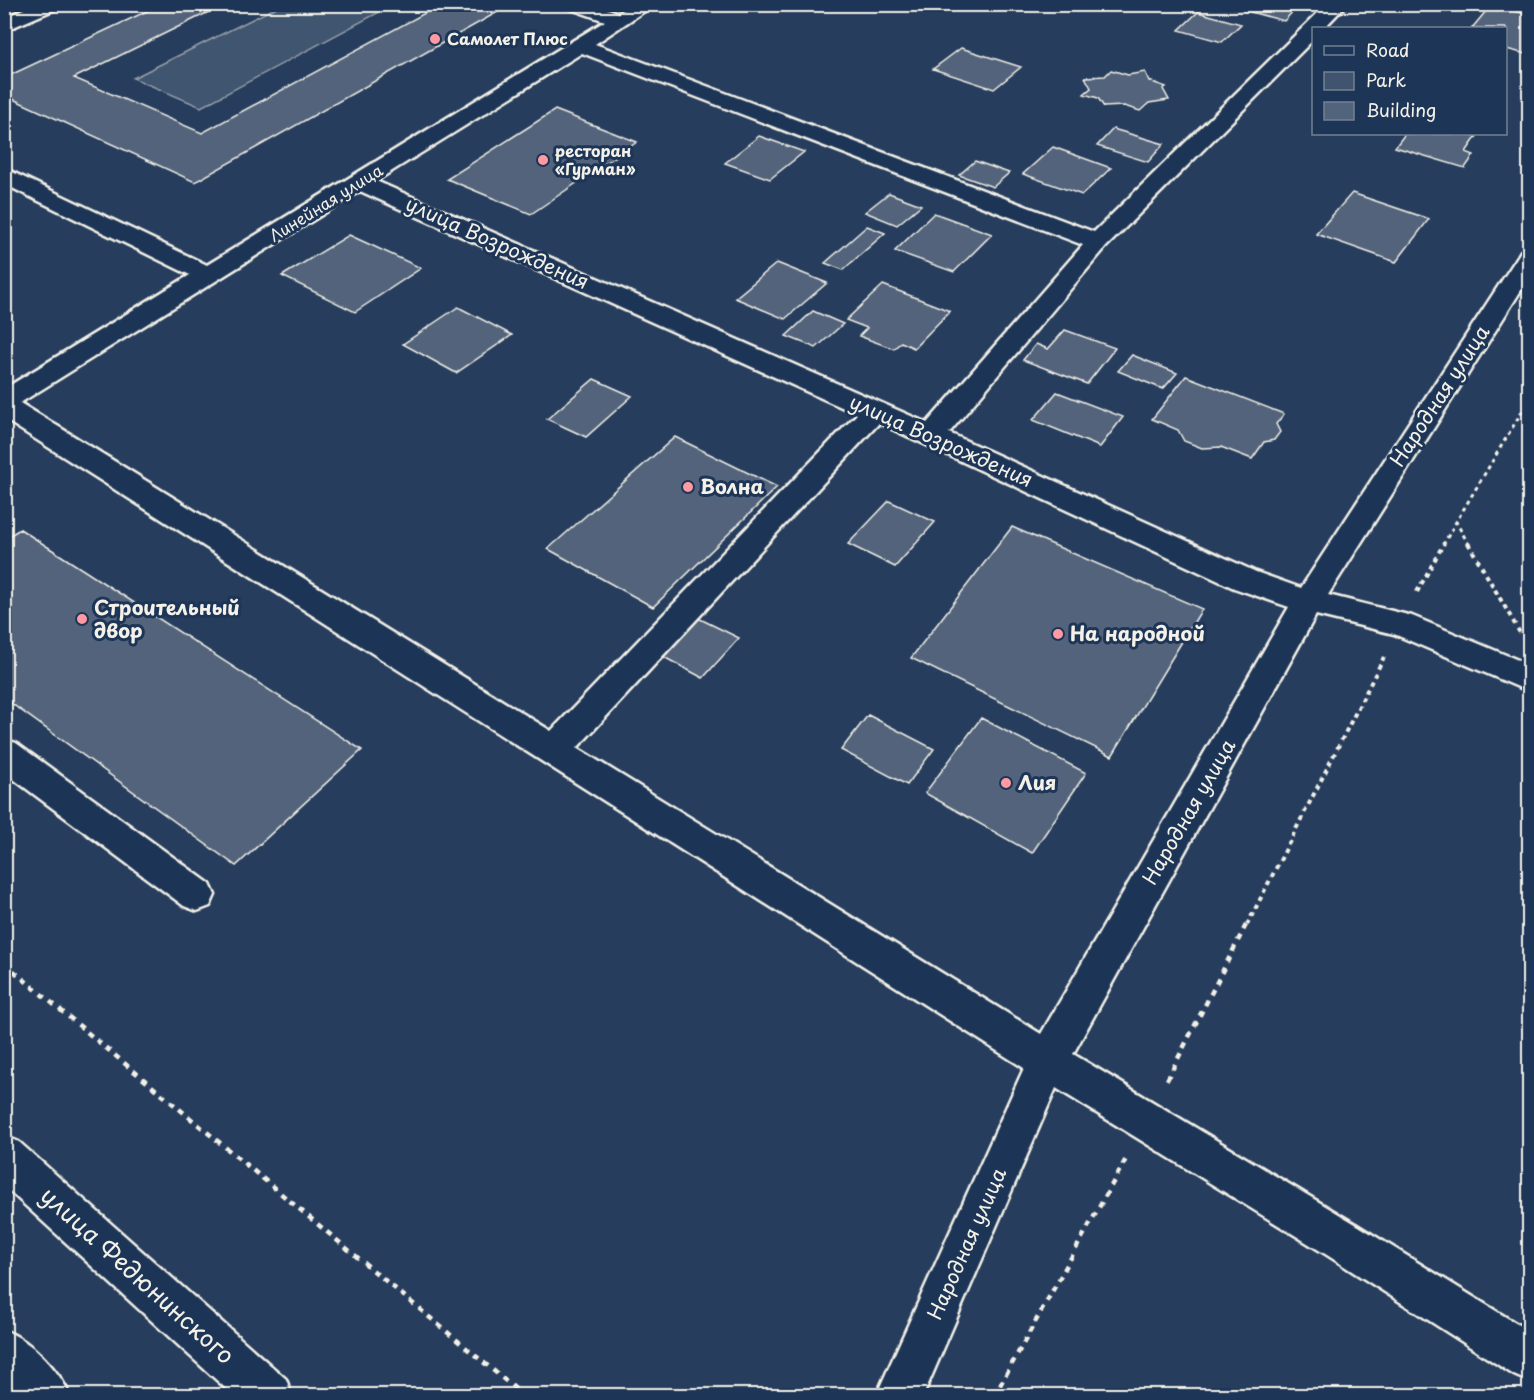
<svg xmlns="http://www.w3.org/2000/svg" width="1534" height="1400" viewBox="0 0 1534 1400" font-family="'Playpen Sans',sans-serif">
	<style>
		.green { fill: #40546f; stroke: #9aa2ac; stroke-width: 1.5 }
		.building { fill: #52647b; stroke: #f4f1e8; stroke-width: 1.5 }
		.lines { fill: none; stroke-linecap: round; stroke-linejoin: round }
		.minor-casing { stroke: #f4f1e8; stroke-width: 5 }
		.highway-casing { stroke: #f4f1e8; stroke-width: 5 }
		.path-far2 { stroke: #f4f1e8; stroke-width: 3; stroke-dasharray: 4 4; stroke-linecap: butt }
		.path-far1 { stroke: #f4f1e8; stroke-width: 4; stroke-dasharray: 4.5 4.5; stroke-linecap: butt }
		.path { stroke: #f4f1e8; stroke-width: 4.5; stroke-dasharray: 6 6; stroke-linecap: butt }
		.minor { fill: #1d3557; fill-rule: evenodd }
		.highway { fill: #1d3557; fill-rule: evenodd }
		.poi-dot { fill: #ff9aa2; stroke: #1d3557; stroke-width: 2 }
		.labels { text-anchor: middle; stroke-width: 6; stroke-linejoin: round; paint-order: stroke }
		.far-poi-label { font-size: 16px; font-weight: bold; fill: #f4f1e8; stroke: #1d3557; text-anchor: start }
		.far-street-label { font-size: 16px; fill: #f4f1e8; stroke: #1d3557 }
		.street-label { font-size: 20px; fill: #f4f1e8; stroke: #1d3557 }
		.poi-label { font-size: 20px; font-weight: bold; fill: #f4f1e8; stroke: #1d3557; text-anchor: start }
		.near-street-label { font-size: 24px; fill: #f4f1e8; stroke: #1d3557 }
	</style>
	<rect width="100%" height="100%" fill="#263d5d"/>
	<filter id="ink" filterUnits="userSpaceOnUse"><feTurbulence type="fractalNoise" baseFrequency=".0167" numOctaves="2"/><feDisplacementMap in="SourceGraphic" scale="12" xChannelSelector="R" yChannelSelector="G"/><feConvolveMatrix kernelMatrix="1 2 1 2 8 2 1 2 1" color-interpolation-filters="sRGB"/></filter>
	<g filter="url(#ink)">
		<path class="green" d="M378 5 387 8 201 107 133 78 281 5Z"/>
		<path class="building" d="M162 4H225L74 78 202 133 427 12 415 8 422 4H512L195 182 4 95V78Z
			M1221 4H1291L1298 6 1284 21Z
			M1491 5 1530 15V55L1506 49V28H1472Z
			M1198 12 1241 24 1222 42 1179 30Z
			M961 48 1021 67 994 89 933 69Z
			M1111 70 1128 75 1145 72 1149 81 1166 87 1163 89 1169 100 1149 103 1140 111 1124 106 1104 107 1098 98 1084 94 1091 88 1085 77 1105 76Z
			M555 110 637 142 531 214 447 179Z
			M1113 129 1164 144 1148 162 1097 146Z
			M1405 134H1467L1477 136 1466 152 1474 155 1465 168 1395 147Z
			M759 136 804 152 770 179 725 163Z
			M1053 147 1111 168 1082 195 1023 174Z
			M975 161 1009 173 993 187 959 175Z
			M889 193 921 205 897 225 865 212Z
			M1352 193 1429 219 1396 262 1316 234Z
			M934 213 992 234 954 272 895 251Z
			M867 226 885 233 843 270 825 263Z
			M349 235 421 268 355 312 282 276Z
			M777 263 827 283 785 319 735 298Z
			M883 285 950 311 914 348 901 342 894 349 859 336 867 328 846 320Z
			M458 307 512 335 456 373 403 344Z
			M813 311 843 324 816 348 786 336Z
			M1065 330 1115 348 1087 384 1023 360 1036 344 1048 349Z
			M1132 355 1177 373 1163 389 1118 371Z
			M1186 376 1284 414 1276 424 1280 432 1274 440 1264 442 1252 459 1221 447 1202 448 1184 441 1178 430 1152 419Z
			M594 379 632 396 586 437 547 419Z
			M1057 392 1123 417 1100 447 1033 420Z
			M675 437 777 487 653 607 548 549Z
			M889 501 935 522 895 567 848 544Z
			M1012 527 1202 609 1112 756 911 658Z
			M20 529 362 750 236 866 4 698V539Z
			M696 617 739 638 703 678 660 655Z
			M868 715 934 749 907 785 841 750Z
			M981 718 1086 773 1032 853 925 793Z"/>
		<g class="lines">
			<defs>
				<path id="minor" d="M34 4H60L58 8 4 31V18Z
					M566 4H595L619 13 632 4H655L595 44 1094 232 1327 4H1347L1324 28H1314V39L1106 247 949 433 1256 572 1301 588 1518 256 1521 251 1530 249V276L1328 595 1412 616 1530 665V692L1394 634 1316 615 1073 1054 1357 1225 1530 1332V1382L1514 1375 1327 1255 1056 1088 923 1396H876L1024 1068 4 419V389L190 275 4 184V168L207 265 605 21 568 8ZM582 53 1083 245 927 423 376 181ZM360 191 857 414 551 731 20 403ZM879 423 1234 588 1289 607 1041 1034 577 748Z
					M4 739 16 743 210 884 215 895 210 906 197 911 184 906 4 772Z"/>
				<path id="highway" d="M4 1136 19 1142 286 1379 292 1396H234L4 1186Z
					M4 1330C31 1341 59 1369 70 1396H14L4 1386Z"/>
			</defs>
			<use href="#minor" class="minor-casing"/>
			<use href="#highway" class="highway-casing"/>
			<path class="path-far2" d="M1443 545 1456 522
				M1469 545 1456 522 1530 398"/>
			<path class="path-far1" d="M1468 543 1520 633
				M1417 592 1444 543
				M1247 925 1384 657"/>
			<path class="path" d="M4 963 524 1396
				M1167 1080 1247 923
				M994 1396 1126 1159"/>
			<use href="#minor" class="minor"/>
			<use href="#highway" class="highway"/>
		</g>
	</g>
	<g class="poi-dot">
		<circle cx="435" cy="39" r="6"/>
		<circle cx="543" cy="160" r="6"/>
		<circle cx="688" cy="487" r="6"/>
		<circle cx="82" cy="619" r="6"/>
		<circle cx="1058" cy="634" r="6"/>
		<circle cx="1006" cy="783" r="6"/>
	</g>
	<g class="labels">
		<g class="far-poi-label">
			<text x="447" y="45">Самолет Плюс</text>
			<text x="555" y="157">ресторан<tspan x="555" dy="18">«Гурман»</tspan></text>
		</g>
		<g class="far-street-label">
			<text transform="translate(326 203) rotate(-32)" y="6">Линейная улица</text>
		</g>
		<g class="street-label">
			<text transform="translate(497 243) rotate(24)" y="7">улица Возрождения</text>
			<text transform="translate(1440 396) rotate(-57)" y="7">Народная улица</text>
			<text transform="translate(941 441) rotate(24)" y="7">улица Возрождения</text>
			<text transform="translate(1189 812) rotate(-60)" y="7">Народная улица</text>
			<text transform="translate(967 1244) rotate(-66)" y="7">Народная улица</text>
		</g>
		<g class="poi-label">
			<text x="700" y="494">Волна</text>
			<text x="94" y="615">Строительный<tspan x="94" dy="23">двор</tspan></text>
			<text x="1070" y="641">На народной</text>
			<text x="1018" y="790">Лия</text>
		</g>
		<g class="near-street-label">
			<text transform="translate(137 1276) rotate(42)" y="8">улица Федюнинского</text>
		</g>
	</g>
	<rect width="1534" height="1400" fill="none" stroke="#1d3557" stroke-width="24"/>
	<rect x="12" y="12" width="1510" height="1376" fill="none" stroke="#f4f1e8" stroke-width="2" filter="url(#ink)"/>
	<rect x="1312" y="27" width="195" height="108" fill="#1d3557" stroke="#738091" stroke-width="1.5"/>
	<rect x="1324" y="46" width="30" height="9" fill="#1d3557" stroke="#738091" stroke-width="1.5"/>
	<text x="1366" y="57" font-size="18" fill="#f4f1e8">Road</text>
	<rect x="1324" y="72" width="30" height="18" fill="#40546f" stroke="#738091" stroke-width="1.5"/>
	<text x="1366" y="87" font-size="18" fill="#f4f1e8">Park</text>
	<rect x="1324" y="102" width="30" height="18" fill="#52647b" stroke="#738091" stroke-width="1.5"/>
	<text x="1366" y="117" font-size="18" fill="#f4f1e8">Building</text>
</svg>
